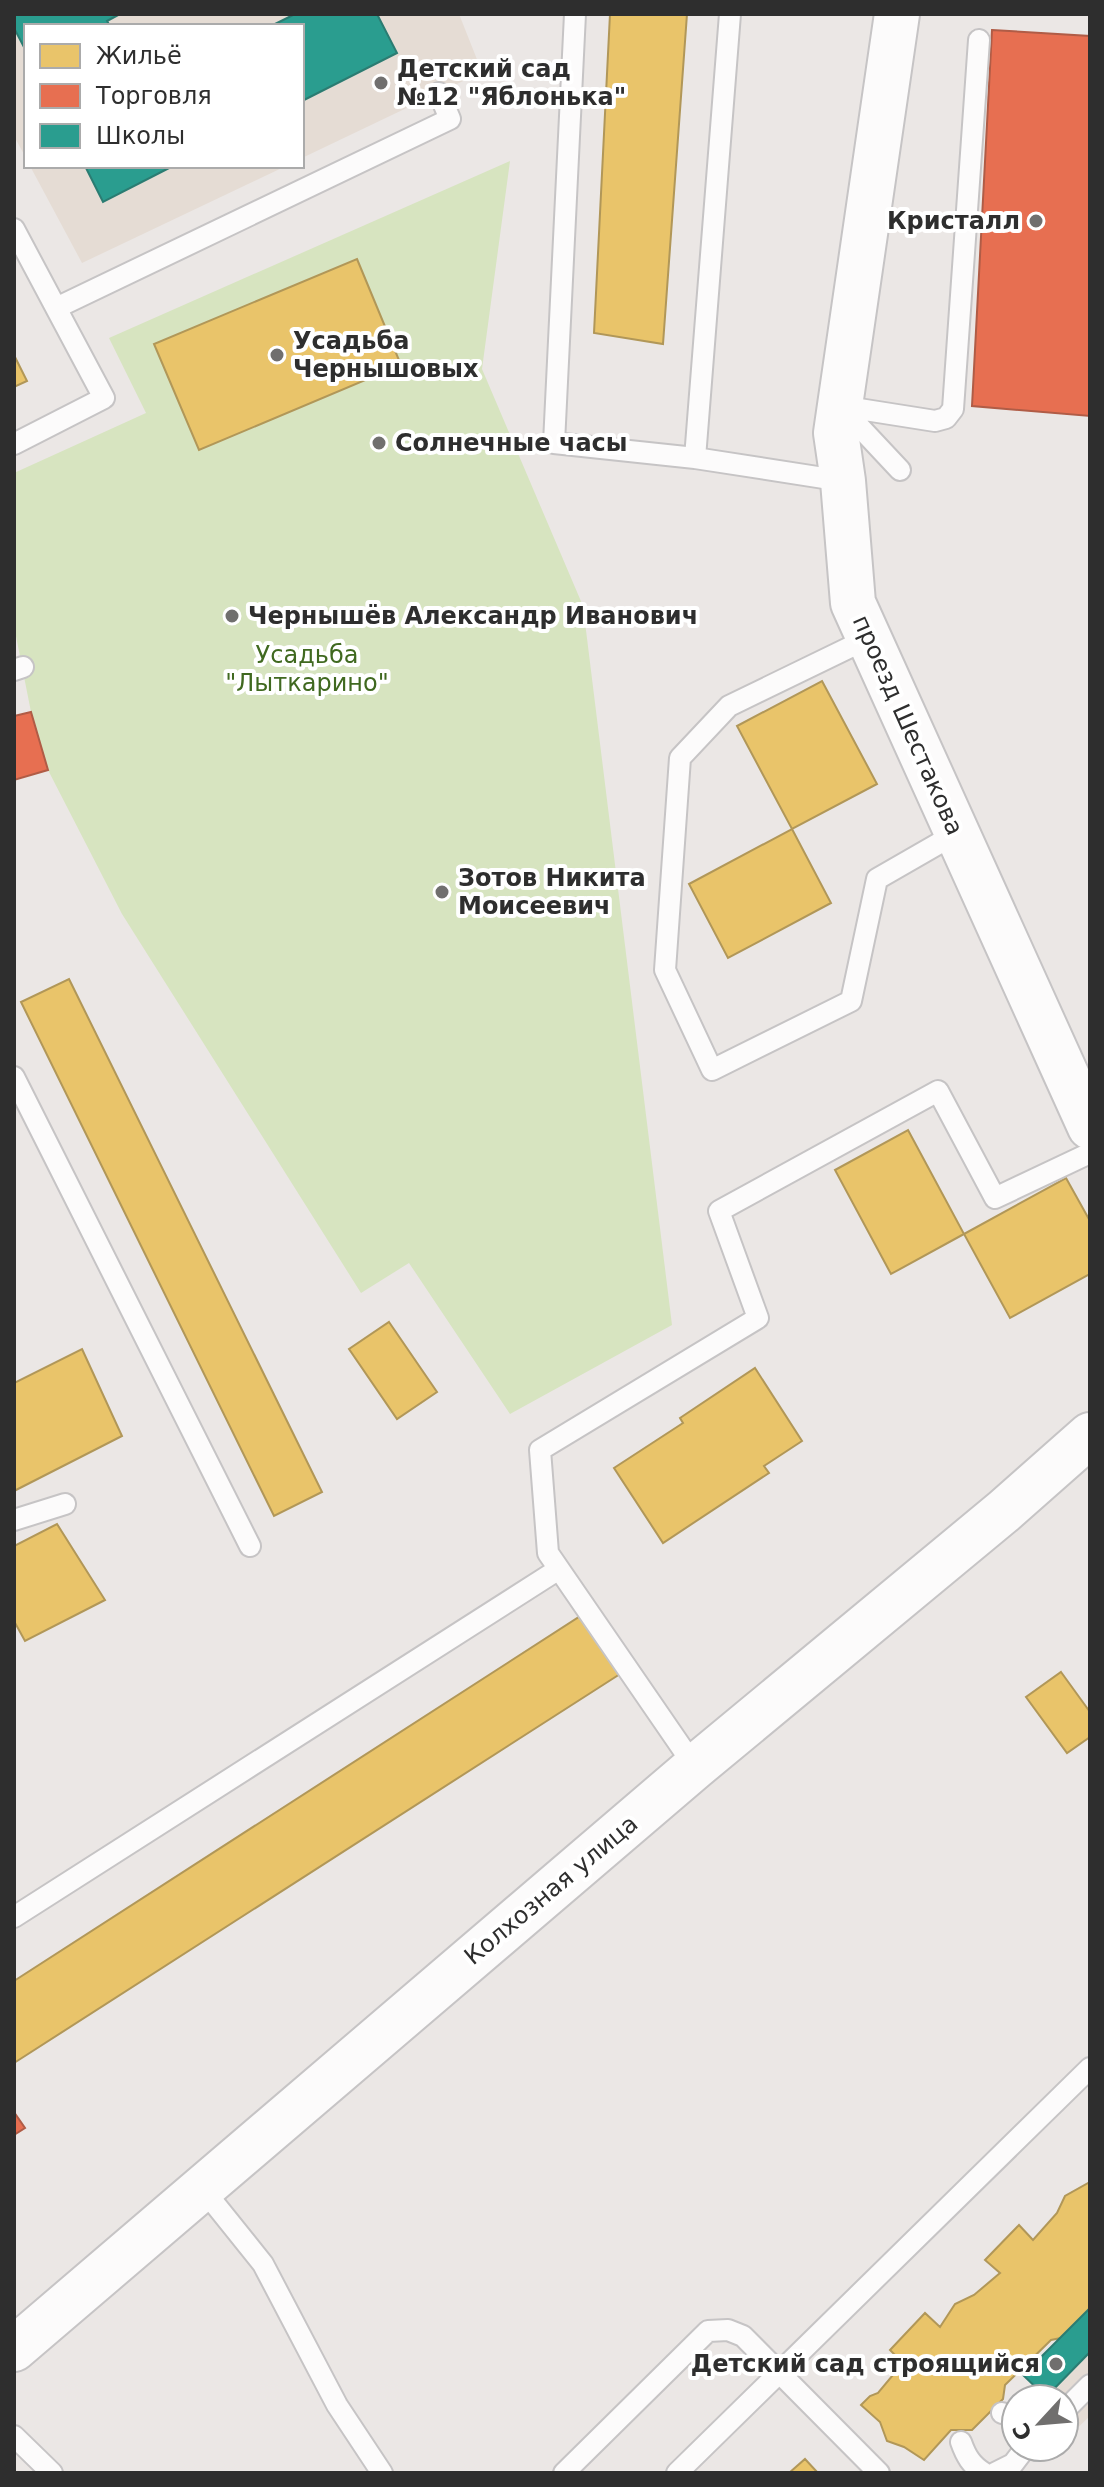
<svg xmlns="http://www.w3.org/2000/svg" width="1104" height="2487" viewBox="0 0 1104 2487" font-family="'DejaVu Sans',sans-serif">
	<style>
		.education { fill: #e5dcd4 }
		.green { fill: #d7e4c0 }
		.homes { fill: #e9c46a; stroke: #b19758; stroke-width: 2 }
		.shops { fill: #e76f51; stroke: #b05c46; stroke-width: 2 }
		.schools { fill: #2a9d8f; stroke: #2b7c72; stroke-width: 2 }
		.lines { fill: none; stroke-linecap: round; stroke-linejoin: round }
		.lane-casing { stroke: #c6c4c5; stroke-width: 24 }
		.secondary-casing { stroke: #c6c4c5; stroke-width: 48 }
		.lane { stroke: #fcfbfb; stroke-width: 20 }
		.secondary { stroke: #fcfbfb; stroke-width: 44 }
		.poi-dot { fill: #706f6e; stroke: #fff; stroke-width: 3 }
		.labels { text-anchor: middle; stroke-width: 8; stroke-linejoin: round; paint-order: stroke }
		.poi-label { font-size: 24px; font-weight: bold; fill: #2e2e2e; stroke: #fff; text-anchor: start }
		.park-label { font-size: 24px; fill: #406920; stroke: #fff }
		.street-label { font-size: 24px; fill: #2e2e2e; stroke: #fff }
	</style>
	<rect width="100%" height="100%" fill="#ebe7e5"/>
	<path class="education" d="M14 14H459L482 72 302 158V26H26V158L14 136Z
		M30 166H286L82 263Z
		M1090 2352V2416L1068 2437 1064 2433V2399H1044Z"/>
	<path class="green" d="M510 161 482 369 583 606 672 1325 510 1414 409 1263 361 1293 122 914 48 770 31 712 14 626V473L146 413 109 338Z"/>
	<path class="homes" d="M610 14H687L663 344 594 333Z
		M357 259 401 365 199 450 154 344Z
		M14 355 27 381 14 387Z
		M822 681 877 784 792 829 737 726Z
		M792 829 831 903 728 958 689 884Z
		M69 979 322 1492 274 1516 21 1002Z
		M908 1130 964 1234 891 1274 835 1170Z
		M1066 1178 1090 1221V1274L1010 1318 964 1234Z
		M389 1322 437 1392 397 1419 349 1349Z
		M82 1349 122 1436 14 1491V1383Z
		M755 1368 802 1441 764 1466 769 1473 663 1543 614 1468 683 1423 680 1418Z
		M57 1524 105 1600 25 1641 14 1621V1546Z
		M582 1615 620 1674 14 2063V1981Z
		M1061 1672 1090 1712V1737L1067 1753 1026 1697Z
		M1090 2182V2312L1066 2337 1051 2340 1005 2385 1003 2399 972 2430H951L924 2460 904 2447 887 2441 880 2422 861 2405 870 2396 878 2393 903 2363 890 2350 925 2313 940 2327 955 2304 974 2295 1000 2273 985 2260 1019 2225 1033 2240 1057 2213 1065 2196Z
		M805 2459 818 2473H789Z"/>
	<path class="shops" d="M992 30 1090 36V416L972 406Z
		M31 712 48 770 14 780V716Z
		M14 2112 25 2128 14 2135Z"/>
	<path class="schools" d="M14 14H120L107 21 110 26H26V51L14 28Z
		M295 14H377L397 53 302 101V26H271Z
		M85 166H173L103 202Z
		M1090 2308V2352L1046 2397 1023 2375Z"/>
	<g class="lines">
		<defs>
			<path id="lane" d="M575 14 554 443 695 458 843 481
				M14 229 104 398 14 444
				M56 308 450 119 439 93
				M840 406 935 421 946 418 953 409 979 40
				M840 406 900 470
				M695 458 730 14
				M869 638 729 706 680 758 665 970 712 1070 851 1001 877 879 957 833
				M14 670 23 667
				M14 1077 250 1546
				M14 1520 65 1504
				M695 1767 548 1553 540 1450 758 1318 719 1211 938 1091 995 1198 1090 1153
				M14 1917 559 1569
				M202 2188 263 2264 337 2405 382 2473
				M1064 2411 1090 2385
				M1002 2413 1016 2417
				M14 2436 52 2473
				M961 2442C966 2456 971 2465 984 2473
				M564 2473 708 2331 728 2330 743 2336 879 2473
				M677 2473 1090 2068
				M995 2473 1013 2464 1026 2447"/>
			<path id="secondary" d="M897 14 836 433 843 481 853 603 1090 1127
				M14 2349 695 1767 1004 1511 1090 1435"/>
		</defs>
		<use href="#lane" class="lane-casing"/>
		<use href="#secondary" class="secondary-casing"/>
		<use href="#lane" class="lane"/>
		<use href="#secondary" class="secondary"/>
	</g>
	<g class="poi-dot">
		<circle cx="381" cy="83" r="8"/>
		<circle cx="1036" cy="221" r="8"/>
		<circle cx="277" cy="355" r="8"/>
		<circle cx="379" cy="443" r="8"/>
		<circle cx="232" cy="616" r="8"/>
		<circle cx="442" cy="892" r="8"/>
		<circle cx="1056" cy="2364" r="8"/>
	</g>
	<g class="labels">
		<g class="poi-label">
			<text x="397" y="77">Детский сад<tspan x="397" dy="28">№12 "Яблонька"</tspan></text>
			<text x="1020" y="229" text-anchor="end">Кристалл</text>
			<text x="293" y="349">Усадьба<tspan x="293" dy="28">Чернышовых</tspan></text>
			<text x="395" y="451">Солнечные часы</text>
			<text x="248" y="624">Чернышёв Александр Иванович</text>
			<text x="458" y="886">Зотов Никита<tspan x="458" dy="28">Моисеевич</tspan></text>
			<text x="1040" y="2372" text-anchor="end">Детский сад строящийся</text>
		</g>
		<g class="park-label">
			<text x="307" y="663">Усадьба<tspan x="307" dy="28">"Лыткарино"</tspan></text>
		</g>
		<g class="street-label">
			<text transform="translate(908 725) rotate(66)" y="8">проезд Шестакова</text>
			<text transform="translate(551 1890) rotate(-40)" y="8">Колхозная улица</text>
		</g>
	</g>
	<rect width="1104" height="2487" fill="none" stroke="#2e2e2e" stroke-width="32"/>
	<rect x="24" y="24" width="280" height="144" fill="#ffffff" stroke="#ababab" stroke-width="2"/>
	<rect x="40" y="44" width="40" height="24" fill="#e9c46a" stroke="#ababab" stroke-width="2"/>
	<text x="96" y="64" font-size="24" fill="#2e2e2e">Жильё</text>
	<rect x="40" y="84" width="40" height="24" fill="#e76f51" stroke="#ababab" stroke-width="2"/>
	<text x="96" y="104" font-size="24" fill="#2e2e2e">Торговля</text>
	<rect x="40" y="124" width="40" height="24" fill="#2a9d8f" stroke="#ababab" stroke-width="2"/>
	<text x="96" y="144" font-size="24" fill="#2e2e2e">Школы</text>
	<g transform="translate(1040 2423) rotate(244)"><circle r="38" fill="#ffffff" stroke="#ababab" stroke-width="2"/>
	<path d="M0-6L14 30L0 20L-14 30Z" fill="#706f6e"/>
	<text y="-12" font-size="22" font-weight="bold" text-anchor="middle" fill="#2e2e2e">С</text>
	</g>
</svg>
